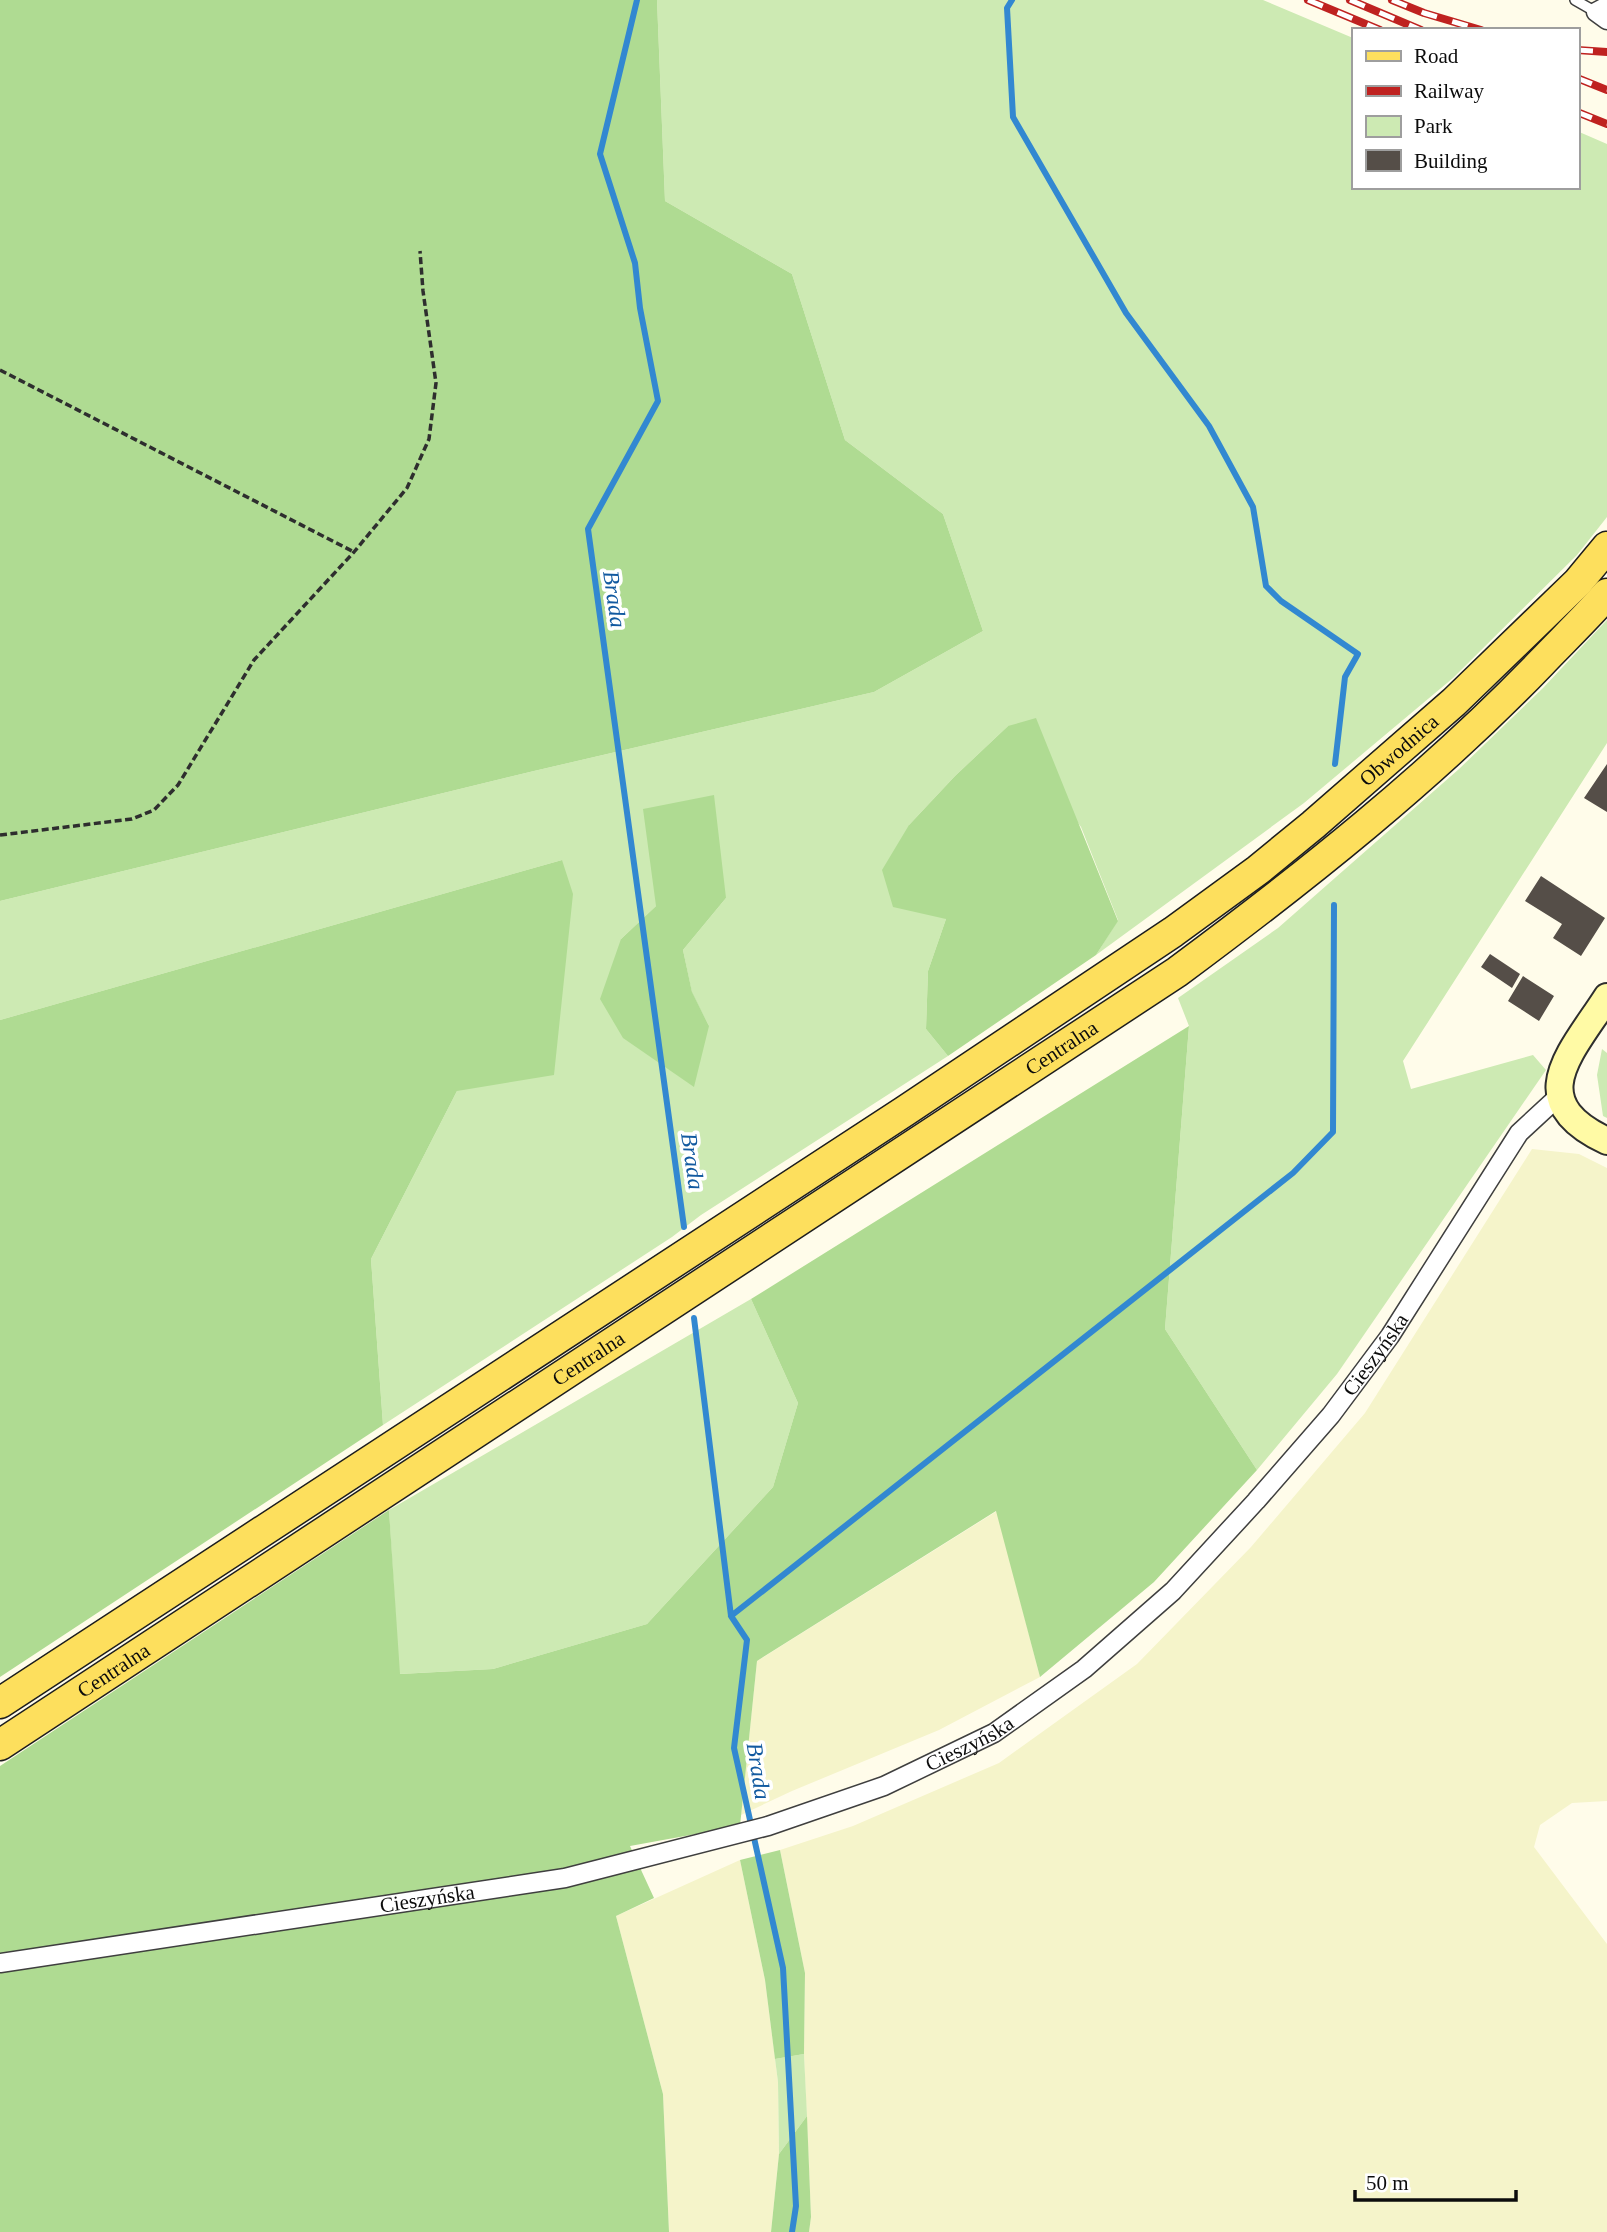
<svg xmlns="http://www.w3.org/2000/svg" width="1607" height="2232" viewBox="0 0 1607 2232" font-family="'Times New Roman',serif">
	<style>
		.farmland { fill: #f5f4ca }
		.green { fill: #cdeab3; fill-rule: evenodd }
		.forest { fill: #afdb92 }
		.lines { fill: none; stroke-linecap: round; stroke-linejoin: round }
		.stream { stroke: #3288d1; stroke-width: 6 }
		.building { fill: #554e48 }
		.lane-casing { stroke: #3f3f3f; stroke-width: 12 }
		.street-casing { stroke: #3f3f3f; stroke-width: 21 }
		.secondary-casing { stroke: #2e2e2e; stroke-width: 30 }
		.primary-casing { stroke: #1d1d1d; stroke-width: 33 }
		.path { stroke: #2e2e2e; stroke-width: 3.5; stroke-dasharray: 7 3.5; stroke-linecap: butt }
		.lane { stroke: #fff; stroke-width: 9 }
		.street { stroke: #fff; stroke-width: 18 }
		.secondary { stroke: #fffaa5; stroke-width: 26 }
		.primary { stroke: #fddf5d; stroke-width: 30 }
		.rail-casing { stroke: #bf2220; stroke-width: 8 }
		.rail { stroke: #fff; stroke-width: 5; stroke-dasharray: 16; stroke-linecap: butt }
		.labels { text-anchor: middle; stroke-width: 7; stroke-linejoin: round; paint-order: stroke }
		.street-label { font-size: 21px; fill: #0c0c0c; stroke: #fff }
		.water-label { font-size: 23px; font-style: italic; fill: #125aa0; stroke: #fff }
	</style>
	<rect width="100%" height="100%" fill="#fffcea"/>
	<path class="farmland" d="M1532 1149 1579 1154 1607 1168V1801L1572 1803 1540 1825 1534 1847 1607 1944V2232H809L811 2216 804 2054 805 1973 780 1850 853 1826 999 1763 1137 1664 1251 1547 1365 1413Z
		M997 1511 1040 1677 939 1730 792 1791 741 1815 757 1661Z
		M740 1860 765 1980 778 2082 779 2154 771 2232H669L663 2094 616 1916Z"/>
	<path class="green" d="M657 0H1263L1353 38V187H1577V131L1607 144V517L1577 555 1453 678 1304 803 1096 955 1118 920 1081 827 1008 726 955 776 909 825 946 919 928 971 926 1029 948 1056 701 1215 672 1237 383 1425 371 1259 457 1091 562 860 0 1020V901L534 771 874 692 983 631 943 514 845 440 792 274 665 201ZM726 898 683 950 692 993 709 1026 621 939 656 906Z
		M1607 620V743L1403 1061 1411 1089 1533 1055 1546 1070 1337 1374 1257 1470 1165 1329 1189 1026 1178 998 1278 928 1459 769 1543 688Z
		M1602 1049 1607 1053V1118L1603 1116 1597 1075Z
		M751 1299 798 1403 773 1487 647 1624 493 1669 399 1674 389 1510Z
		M804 2054 807 2116 779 2154 778 2082 775 2059Z"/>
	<path class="forest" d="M0 0H657L665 201 792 274 845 440 943 514 983 631 874 692 534 771 0 901Z
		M1036 718 1118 921 1096 955 948 1056 926 1029 928 971 946 919 893 907 882 870 909 825 955 776 1008 726Z
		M714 795 726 898 683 950 692 992 709 1026 694 1087 623 1038 600 999 621 939 656 906 643 809Z
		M562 860 573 894 554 1075 457 1091 371 1259 383 1425 0 1677V1020Z
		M1189 1026 1165 1329 1257 1470 1154 1582 1040 1677 996 1511 757 1661 740 1826 630 1846 654 1898 616 1916 663 2094 669 2232H0V1766L389 1510 400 1674 493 1669 647 1624 773 1487 798 1403 751 1299Z
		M780 1850 805 1973 804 2054 775 2059 765 1980 740 1860Z
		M807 2116 811 2217 809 2232H771L779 2154Z"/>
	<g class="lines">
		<path class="stream" d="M637 0 600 154 635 263 640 308 658 401 588 529 684 1227
			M1012 0 1007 8 1013 117 1126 313 1209 426 1253 507 1266 586 1281 601 1358 654 1345 677 1335 764
			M694 1318 731 1616 747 1640 734 1748 783 1968 796 2206 792 2232
			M731 1616 1293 1173 1333 1132 1334 905"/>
	</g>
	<path class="building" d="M1607 764V812L1584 798Z
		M1541 876 1605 918 1581 956 1553 938 1562 924 1525 901Z
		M1490 954 1520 974 1512 988 1481 967Z
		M1523 976 1554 996 1539 1021 1508 1001Z"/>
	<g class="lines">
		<defs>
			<path id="lane" d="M1575 0 1596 12"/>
			<g id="street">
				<path d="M1607 6 1596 12 1607 20"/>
				<path id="s1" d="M0 1963 565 1878 768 1826 884 1786 994 1733 1084 1669 1173 1591 1256 1501 1331 1415 1390 1336 1519 1133 1559 1096"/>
			</g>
			<path id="secondary" d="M1607 997C1571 1053 1521 1101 1607 1141"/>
			<g id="primary">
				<path id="s2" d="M0 1703 905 1111 1173 932 1258 870 1313 825 1454 702 1578 582 1607 547"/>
				<path id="s3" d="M0 1745 1177 972C1305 877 1430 778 1541 663 1563 640 1586 618 1607 594"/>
			</g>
		</defs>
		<use href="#lane" class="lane-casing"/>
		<use href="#street" class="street-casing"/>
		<use href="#secondary" class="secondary-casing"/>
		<use href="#primary" class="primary-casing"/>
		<path class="path" d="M0 370 354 552
			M0 835 132 819 154 810 178 785 254 660 354 552 407 488 429 439 436 383 423 291 420 251"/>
		<use href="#lane" class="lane"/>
		<use href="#street" class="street"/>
		<use href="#secondary" class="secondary"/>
		<use href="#primary" class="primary"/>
		<defs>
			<path id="rail" d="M1308 0 1380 30
				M1350 0 1421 30
				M1392 0 1424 13 1481 30
				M1577 50 1607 52
				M1577 78 1607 90
				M1577 112 1607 124"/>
		</defs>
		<use href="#rail" class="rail-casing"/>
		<use href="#rail" class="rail"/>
	</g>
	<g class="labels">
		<g class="street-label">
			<text dy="7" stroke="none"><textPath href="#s2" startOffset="1694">Obwodnica</textPath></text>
			<text dy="7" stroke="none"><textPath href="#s3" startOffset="1270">Centralna</textPath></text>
			<text dy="7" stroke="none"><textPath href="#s1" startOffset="1566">Cieszyńska</textPath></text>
			<text dy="7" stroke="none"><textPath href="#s3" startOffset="704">Centralna</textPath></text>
			<text dy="7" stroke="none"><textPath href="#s3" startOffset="136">Centralna</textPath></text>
			<text dy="7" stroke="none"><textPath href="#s1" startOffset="999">Cieszyńska</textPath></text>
			<text dy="7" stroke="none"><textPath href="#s1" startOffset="432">Cieszyńska</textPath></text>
		</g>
		<g class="water-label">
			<text transform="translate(615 599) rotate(82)" y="8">Brada</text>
			<text transform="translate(693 1161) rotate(82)" y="8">Brada</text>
			<text transform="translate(759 1771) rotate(81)" y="8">Brada</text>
		</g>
	</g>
	<rect x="1352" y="28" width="228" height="161" fill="#ffffff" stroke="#9e9e9e" stroke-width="2"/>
	<rect x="1366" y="51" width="35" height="10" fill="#fddf5d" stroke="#9e9e9e" stroke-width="2"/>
	<text x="1414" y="63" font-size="21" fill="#0c0c0c">Road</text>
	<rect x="1366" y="86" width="35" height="10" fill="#bf2220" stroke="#9e9e9e" stroke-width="2"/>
	<text x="1414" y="98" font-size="21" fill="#0c0c0c">Railway</text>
	<rect x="1366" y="116" width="35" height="21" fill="#cdeab3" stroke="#9e9e9e" stroke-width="2"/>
	<text x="1414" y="133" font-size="21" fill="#0c0c0c">Park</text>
	<rect x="1366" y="150" width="35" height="21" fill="#554e48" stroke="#9e9e9e" stroke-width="2"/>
	<text x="1414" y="168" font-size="21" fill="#0c0c0c">Building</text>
	<path d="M1355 2190v10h161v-10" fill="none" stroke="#0c0c0c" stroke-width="3.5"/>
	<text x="1366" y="2190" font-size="21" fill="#0c0c0c" stroke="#ffffff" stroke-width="5" paint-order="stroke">50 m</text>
</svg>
